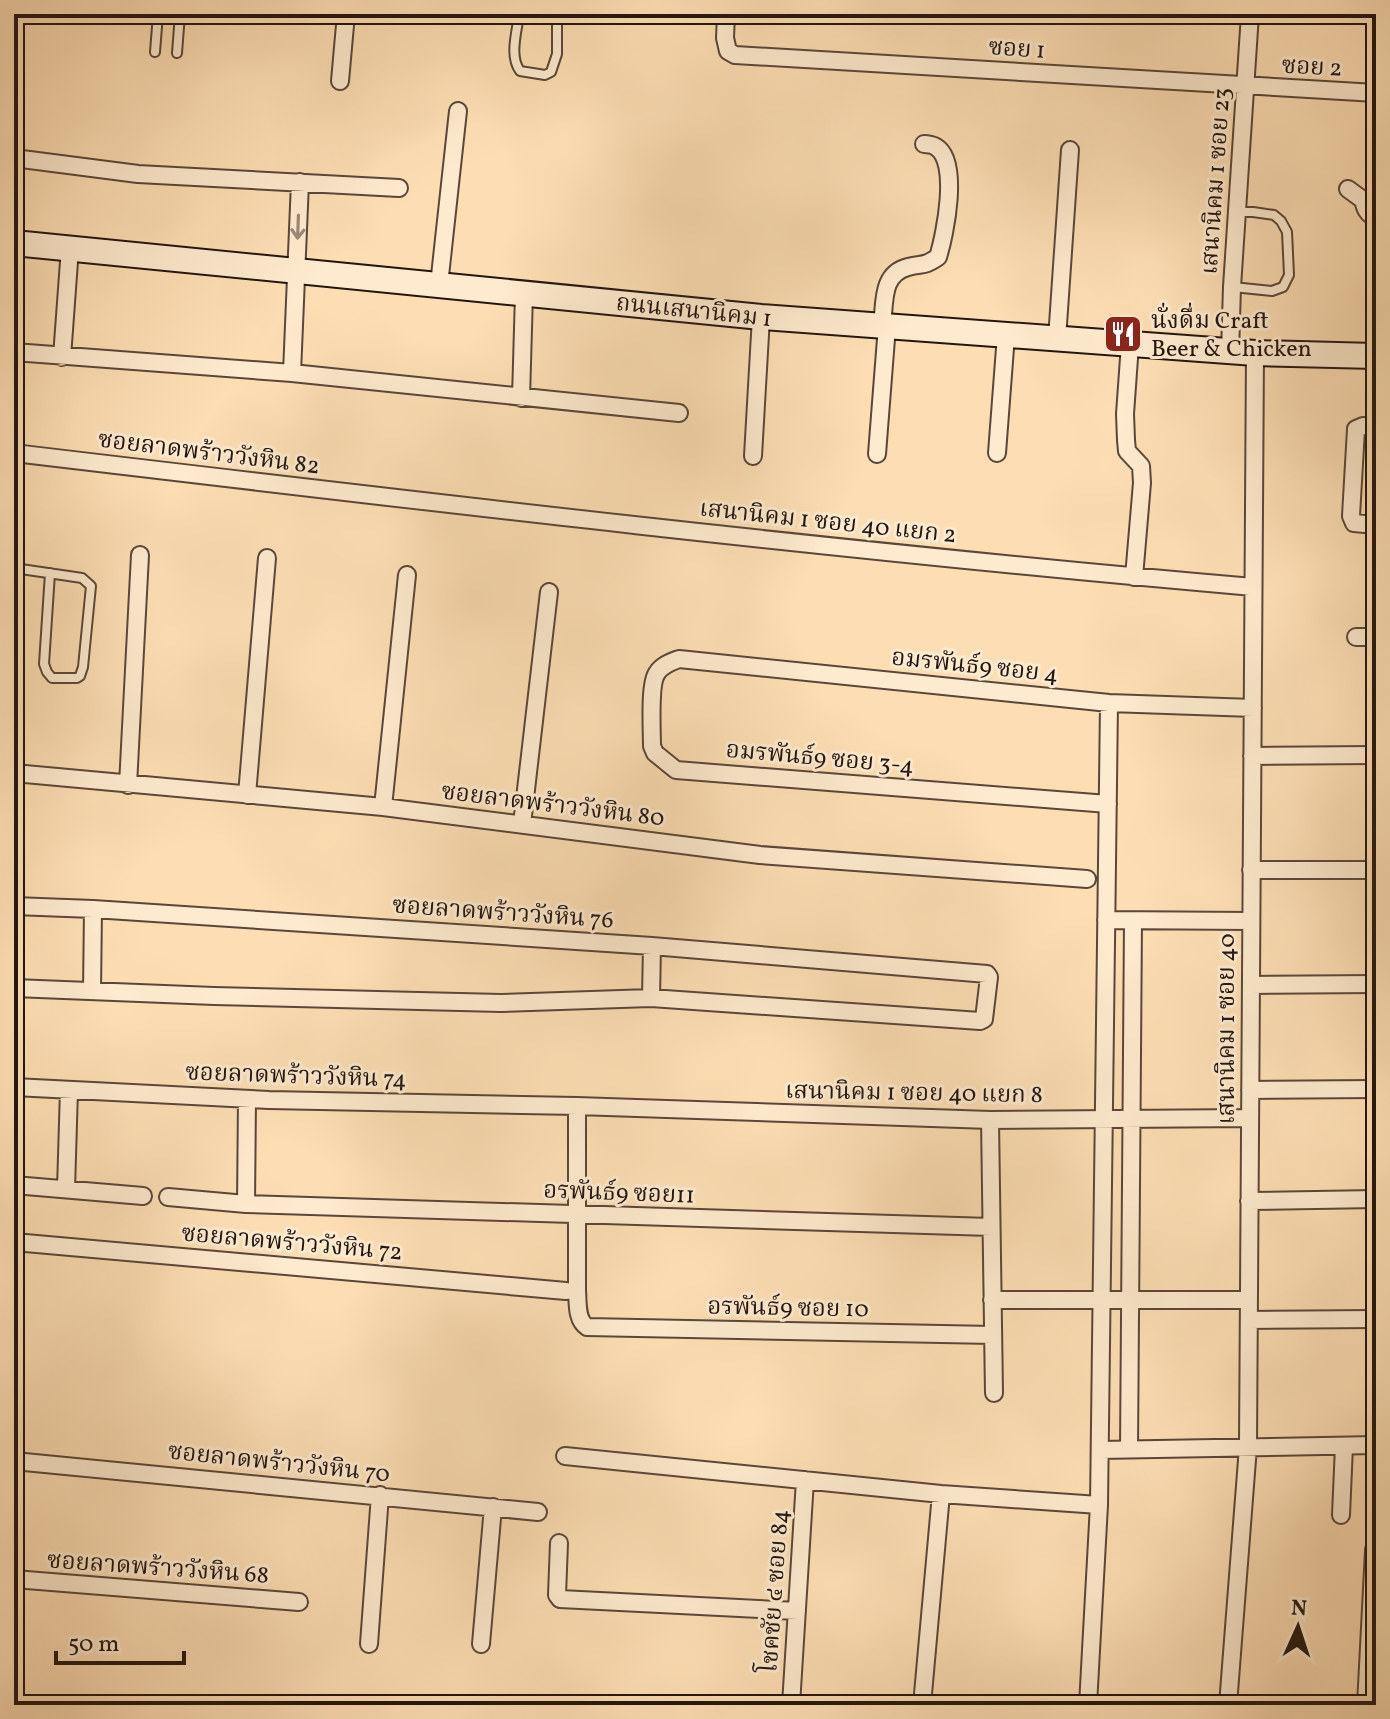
<svg xmlns="http://www.w3.org/2000/svg" width="1390" height="1719" viewBox="0 0 1390 1719" font-family="Vollkorn,'Noto Serif Thai',serif">
	<style>
		.lines { fill: none; stroke-linecap: round; stroke-linejoin: round }
		.lane-casing { stroke: #5a4739; stroke-width: 12 }
		.street-casing { stroke: #5a4739; stroke-width: 20 }
		.secondary-casing { stroke: #231510; stroke-width: 28 }
		.lane { stroke: #feeace; stroke-width: 8 }
		.street { stroke: #feeace; stroke-width: 16 }
		.secondary { stroke: #feeace; stroke-width: 24 }
		.oneway { stroke: #9b8a78 }
		.labels { text-anchor: middle; stroke-width: 6; stroke-linejoin: round; paint-order: stroke }
		.street-label { font-size: 24px; fill: #231510; stroke: #feeace }
		.poi-label { font-size: 24px; fill: #231510; stroke: #feeace; text-anchor: start }
	</style>
	<rect width="100%" height="100%" fill="#fddeb4"/>
	<filter id="stains"><feTurbulence type="fractalNoise" baseFrequency=".0025" numOctaves="4"/><feColorMatrix values="0 0 0 0 .2 0 0 0 0 .09 0 0 0 0 .02 0 0 0 .5 -.17"/></filter>
	<radialGradient id="worn" r=".72"><stop offset=".6" stop-color="#630" stop-opacity="0"/><stop offset="1" stop-color="#630" stop-opacity=".3"/></radialGradient>
	<g class="lines">
		<defs>
			<path id="lane" d="M519 14C517 32 509 56 520 71L545 75 551 72 557 54V14
				M155 52 158 14
				M177 53 180 14
				M1233 287 1272 291 1283 287 1289 275 1287 232 1281 221 1274 215 1253 212H1237
				M14 568 82 578 91 586 83 667 80 676 77 678H52L47 672 44 664 50 573"/>
			<path id="street" d="M726 14 725 38 728 51 735 55 1376 93
				M340 81 346 14
				M14 158 138 174 399 188
				M1348 189 1363 200C1365 208 1367 215 1376 217
				M439 285 458 111
				M882 326C885 302 881 274 908 267 924 263 923 267 938 257 945 235 960 161 936 147 934 145 927 144 924 144
				M1057 339 1070 150
				M1130 344 1125 414 1126 440 1127 451 1141 466 1142 483 1134 577
				M14 352 292 373 679 413
				M1230 352 1232 287 1250 14
				M62 357 70 248
				M292 373 300 182
				M521 398 524 294
				M1376 427 1363 426 1356 429 1351 516 1354 523 1376 525
				M14 453C427 502 839 551 1253 587
				M997 453 1006 335
				M877 454 887 326
				M753 456 761 317
				M1356 637H1376
				M1252 756 1376 755
				M14 773 383 807 760 855 1087 879
				M128 785 140 555
				M247 795 267 558
				M1108 804 676 770 655 753 652 746C652 730 649 684 657 673 662 665 671 662 679 659L1109 703 1253 708
				M383 807 407 575
				M522 824 549 592
				M1251 870H1376
				M14 906 93 909 652 946 987 974 989 977 984 1019 980 1021 651 998 501 1003 214 996 14 988
				M1106 920 1251 921
				M1251 985 1376 984
				M92 991 93 909
				M651 998 652 946
				M14 1087 269 1100 577 1106 990 1120 1250 1118
				M1250 1090 1376 1089
				M577 1106V1290C578 1302 576 1320 587 1327L993 1335
				M990 1120 994 1393
				M14 1185 143 1196
				M66 1189 69 1090
				M168 1197 246 1204 991 1227
				M1249 1201 1376 1199
				M246 1204 247 1099
				M14 1242 566 1291
				M992 1300H1249
				M1249 1320 1376 1319
				M1129 1449 1133 921
				M1100 1450 1376 1445
				M565 1456 941 1494 1099 1505
				M14 1461 538 1512
				M1341 1515 1344 1446
				M559 1543 557 1595 560 1599 797 1611
				M14 1579 299 1602
				M369 1644 380 1495
				M481 1644 493 1507
				M791 1705 805 1480
				M922 1705 941 1494
				M1088 1705 1099 1505 1109 703
				M1228 1705 1248 1447 1255 353
				M1366 1705 1374 1550"/>
			<path id="secondary" d="M14 243 761 317 1255 353 1376 356"/>
		</defs>
		<use href="#lane" class="lane-casing"/>
		<use href="#street" class="street-casing"/>
		<use href="#secondary" class="secondary-casing"/>
		<use href="#lane" class="lane"/>
		<use href="#street" class="street"/>
		<use href="#secondary" class="secondary"/>
	</g>
	<defs><path id="oneway-shaft" d="M-6 0H5M1.5-3L5.5 0L1.5 3" fill="none" stroke-width="1.6" stroke-linecap="round" stroke-linejoin="round" transform="scale(2)"/></defs>
	<use class="oneway" href="#oneway-shaft" transform="translate(298 227) rotate(92)"/>
	<defs>
		<symbol id="restaurant-square" viewBox="-11 -11 22 22"><rect x="-9" y="-9" width="18" height="18" rx="4" fill="#8f2418" stroke="#feeace"/><path d="M-5-6h1v4h1v-4h1v4h1v-4h1v5L-1.5 .5V6h-2V.5L-5-1ZM5-6V6H3V1.5H1.5Q1.5-4 5-6Z" fill="#fff"/></symbol>
	</defs>
	<g fill-rule="evenodd">
		<use href="#restaurant-square" x="1101" y="312" width="44" height="44"/>
	</g>
	<g class="labels">
		<g class="street-label">
			<text transform="translate(1017 48) rotate(4)" y="8">ซอย 1</text>
			<text transform="translate(1312 66) rotate(3)" y="8">ซอย 2</text>
			<text transform="translate(1215 181) rotate(-86)" y="8">เสนานิคม 1 ซอย 23</text>
			<text transform="translate(694 310) rotate(6)" y="8">ถนนเสนานิคม 1</text>
			<text transform="translate(209 452) rotate(7)" y="8">ซอยลาดพร้าววังหิน 82</text>
			<text transform="translate(828 521) rotate(6)" y="8">เสนานิคม 1 ซอย 40 แยก 2</text>
			<text transform="translate(975 665) rotate(6)" y="8">อมรพันธ์9 ซอย 4</text>
			<text transform="translate(820 757) rotate(5)" y="8">อมรพันธ์9 ซอย 3-4</text>
			<text transform="translate(553 804) rotate(7)" y="8">ซอยลาดพร้าววังหิน 80</text>
			<text transform="translate(503 912) rotate(4)" y="8">ซอยลาดพร้าววังหิน 76</text>
			<text transform="translate(1226 1029) rotate(-90)" y="8">เสนานิคม 1 ซอย 40</text>
			<text transform="translate(296 1075) rotate(2)" y="8">ซอยลาดพร้าววังหิน 74</text>
			<text transform="translate(914 1092) rotate(1)" y="8">เสนานิคม 1 ซอย 40 แยก 8</text>
			<text transform="translate(619 1192) rotate(2)" y="8">อรพันธ์9 ซอย11</text>
			<text transform="translate(292 1242) rotate(5)" y="8">ซอยลาดพร้าววังหิน 72</text>
			<text transform="translate(788 1307) rotate(1)" y="8">อรพันธ์9 ซอย 10</text>
			<text transform="translate(279 1462) rotate(6)" y="8">ซอยลาดพร้าววังหิน 70</text>
			<text transform="translate(158 1567) rotate(4)" y="8">ซอยลาดพร้าววังหิน 68</text>
			<text transform="translate(774 1591) rotate(-86)" y="8">โชคชัย ๔ ซอย 84</text>
		</g>
		<g class="poi-label">
			<text x="1151" y="328">นั่งดื่ม Craft<tspan x="1151" dy="28">Beer &amp; Chicken</tspan></text>
		</g>
	</g>
	<rect width="1390" height="1719" fill="none" stroke="#fddeb4" stroke-width="48"/>
	<rect x="16" y="16" width="1358" height="1687" fill="none" stroke="#231510" stroke-width="4"/>
	<rect x="24" y="24" width="1342" height="1671" fill="none" stroke="#231510" stroke-width="2"/>
	<g transform="translate(1298 1627) rotate(3)" stroke="#feeace" stroke-width="6" paint-order="stroke">
	<path d="M0-6L14 30L0 20L-14 30Z" fill="#231510"/>
	<text y="-12" font-size="22" font-weight="bold" text-anchor="middle" fill="#231510">N</text>
	</g>
	<path d="M56 1651v12h128v-12" fill="none" stroke="#231510" stroke-width="4"/>
	<text x="68" y="1651" font-size="24" fill="#231510" stroke="#feeace" stroke-width="6" paint-order="stroke">50 m</text>
	<rect width="100%" height="100%" filter="url(#stains)"/>
	<rect width="100%" height="100%" fill="url(#worn)"/>
</svg>
